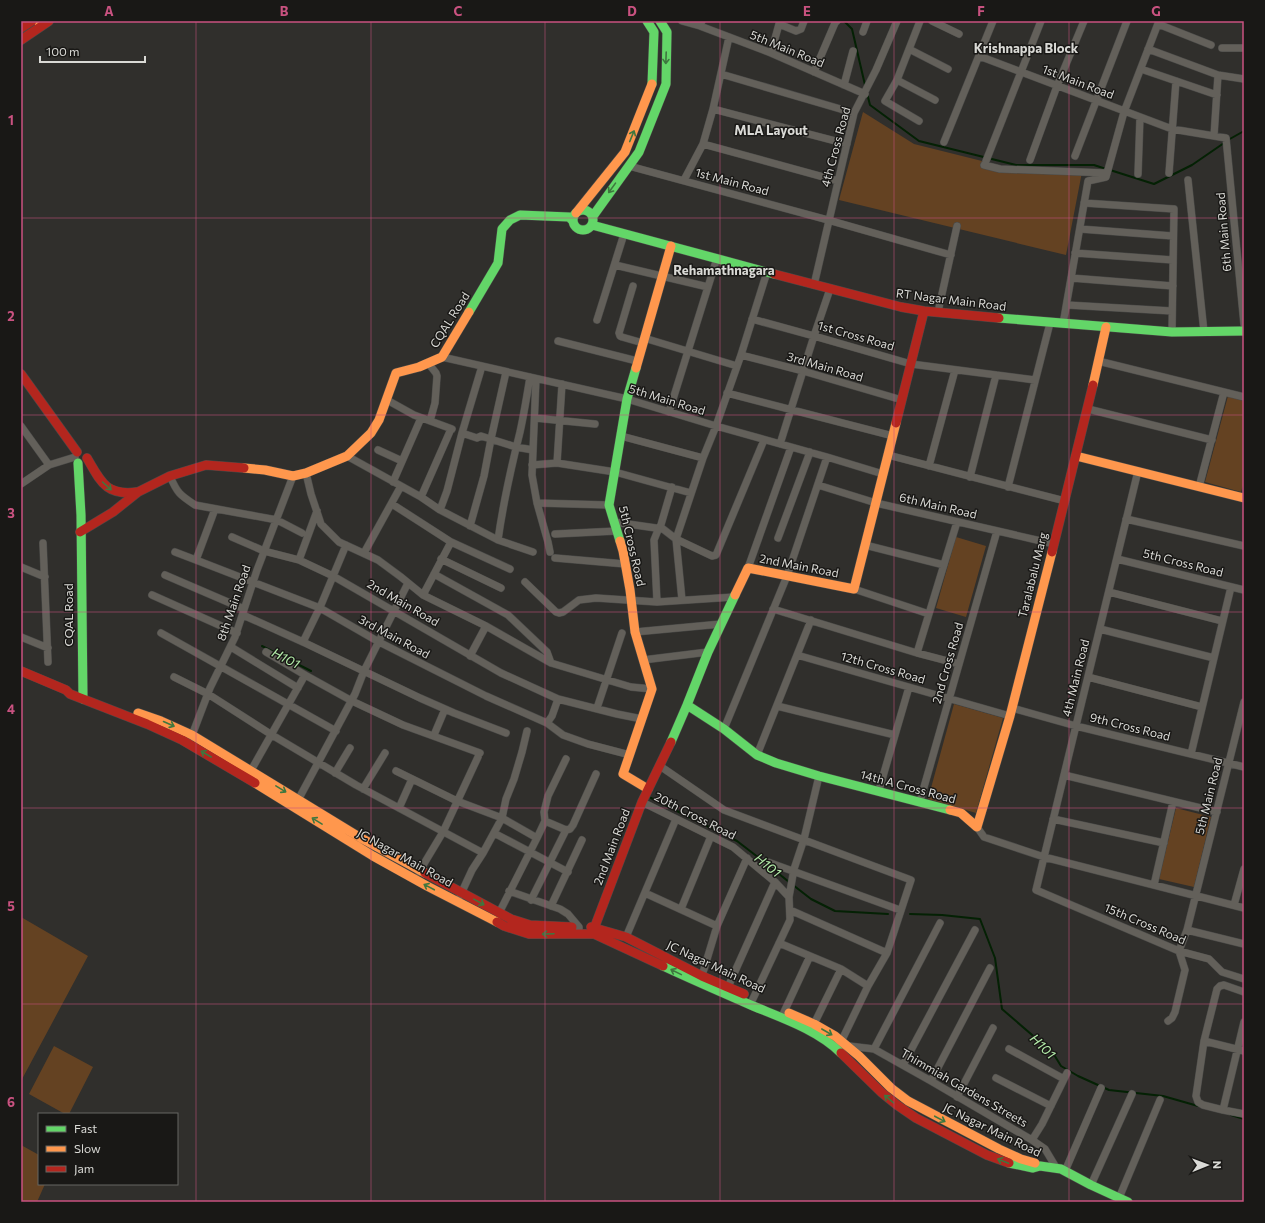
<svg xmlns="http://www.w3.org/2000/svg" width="1265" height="1223" viewBox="0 0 1265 1223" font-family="Commissioner,sans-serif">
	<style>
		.green { fill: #644222 }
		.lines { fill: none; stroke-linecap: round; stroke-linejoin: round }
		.stream { stroke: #042104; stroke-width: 2 }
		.street-casing { stroke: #4a4a48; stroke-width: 8 }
		.fast-casing { stroke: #4a4a48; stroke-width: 10 }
		.slow-casing { stroke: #4a4a48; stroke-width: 10 }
		.jam-casing { stroke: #4a4a48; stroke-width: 10 }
		.street { stroke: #63605a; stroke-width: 7 }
		.fast { stroke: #63d668; stroke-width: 9 }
		.slow { stroke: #ff974d; stroke-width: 9 }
		.jam { stroke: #b3261e; stroke-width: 9 }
		.oneway { stroke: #3e773f }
		.grid { fill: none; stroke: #c95280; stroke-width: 1; stroke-opacity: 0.55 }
		.labels { text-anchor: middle; stroke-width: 3; stroke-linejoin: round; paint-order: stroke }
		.street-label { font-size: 12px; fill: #dadad6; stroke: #191816 }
		.neighbourhood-label { font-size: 13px; font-weight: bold; fill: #dadad6; stroke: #191816 }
		.water-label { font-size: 13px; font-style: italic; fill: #b4edaa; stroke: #191816 }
		.neatline { fill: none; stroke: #c95280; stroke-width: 1.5 }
		.grid-label { font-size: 13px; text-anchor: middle; font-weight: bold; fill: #c95280 }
	</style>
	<rect width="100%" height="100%" fill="#302f2c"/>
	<path class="green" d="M863 112 914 144 1014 169 1082 172 1066 255 839 200Z
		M1228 396 1244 401V482L1241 492 1205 482Z
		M956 537 986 546 966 617 936 608Z
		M954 704 1003 718 976 813 928 799Z
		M1176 808 1211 817 1194 887 1159 879Z
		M21 917 88 956 21 1081Z
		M54 1046 93 1067 69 1114H65L29 1094Z
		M21 1145 39 1155V1184H45L37 1202H21Z"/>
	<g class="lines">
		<path class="stream" d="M844 21 852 29 865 85
			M867 93 870 105 919 141 1016 165H1094L1106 169
			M1228 140 1244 131
			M1110 170 1154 184 1192 165 1224 143
			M262 646 311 671
			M651 798 737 841 763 861
			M768 865 789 882
			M793 885 811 899 835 911 888 914
			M910 914 942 915 980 919 995 958 1002 1009 1053 1053 1061 1066 1078 1076 1109 1090 1163 1096 1198 1106
			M1231 1115 1244 1119"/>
		<defs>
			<path id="street" d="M682 21 700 26 702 21
				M932 21 959 34
				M1158 24 1211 45
				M700 26 771 53 865 94
				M863 32 867 21
				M1222 48H1244
				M909 49 948 69
				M1148 49 1218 75 1244 79
				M771 53 779 24 796 31 801 29 804 21
				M979 56 1172 129 1226 138 1244 324
				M1141 69 1217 95
				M814 72 835 23 837 21
				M721 74 854 113
				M897 80 935 100
				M844 85 853 51
				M713 109 847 144
				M919 121 885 101 897 80 920 21
				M1214 136 1218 75
				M944 142 993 21
				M703 144 838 181
				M1075 156 1127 21
				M1030 160 1057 86 1084 21
				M986 161 1041 21
				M984 165 1000 169 1107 173
				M629 166 828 220 951 255
				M1169 173 1176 81
				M1138 174 1140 117
				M684 180 703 144 713 109 729 37
				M1188 180 1204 332
				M1084 203 1174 209 1172 332
				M1080 229 1173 236
				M1075 253 1173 260
				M615 265 708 287
				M1071 278 1173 286
				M814 285 854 113 876 70 897 21
				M633 286 619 333 620 336 622 337 643 343
				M1067 305 1172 311
				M938 312 957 226
				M752 319 814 336 911 364 1035 380
				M597 320 624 234
				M1063 324 1088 181 1106 177 1124 112 1159 21
				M644 338 737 366
				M558 341 637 361
				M741 355 803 371 902 400
				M442 357 627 399 716 426 827 457 883 474
				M1098 361 1244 397
				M428 363 436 373 437 376 435 403 430 421
				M536 379 532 475 537 503 548 542 550 552
				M727 393 893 436
				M387 400 414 415 452 429
				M1088 409 1212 440
				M669 412 717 258
				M535 418 595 424
				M21 426 49 465
				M462 433 477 438 481 436 516 447 533 450
				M621 436 703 458
				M780 444 814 336 830 289
				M378 450 402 461
				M888 455 1065 501
				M347 456 421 497 440 510 498 540 533 552
				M557 463 562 384
				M532 465 557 463 615 472 691 493
				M929 466 955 370
				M1138 471 1036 890 1179 951 1209 959 1222 972 1244 979
				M306 473 311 494 321 524 339 542 378 560 401 577 423 595 486 626 551 663 631 687 652 689
				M170 476C177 493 180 495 195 505L277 520 302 533
				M970 477 996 375
				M393 482 421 418
				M21 484 49 465 75 457
				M818 485 876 503 1054 544
				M672 487 660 528 658 530 654 540 657 602 734 597
				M1008 487 1050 323
				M1199 487 1224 392
				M421 497 451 429
				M537 503 609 505
				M392 504 451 542 423 595
				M215 509 196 560 320 608 379 642 486 696 547 723 563 735 588 744 630 755
				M440 510 447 491 462 433 482 366
				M1126 519 1244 546
				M614 522 663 529 676 539 712 556 716 555 764 440
				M470 526 484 476 491 439 506 372
				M555 534 617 531
				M232 537 264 551 299 560 333 576 501 673 558 699 617 714 642 719
				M778 538 810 452
				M498 540C503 504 511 468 520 432 524 414 527 395 530 377
				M451 542 510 569
				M43 543 48 662
				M865 545 944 565
				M175 552 196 560
				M364 553 401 486
				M555 558 625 564
				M441 559 501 588
				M1117 559 1244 590
				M299 560 317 511
				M21 567 45 577
				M748 568 791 447
				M434 574 508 615 547 652 551 663
				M165 575 244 609
				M525 582 556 612 559 613 563 612 579 600 596 598 657 602
				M854 589 929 614
				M1109 592 1222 621
				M152 595 237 633
				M682 600 676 539 703 458 716 426 741 355 767 272
				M773 609 917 653 959 664
				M243 615 303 642 321 605 346 545
				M1100 629 1214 658
				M635 632 721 624
				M161 633 336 731
				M21 637 48 648
				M303 642 420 698 454 713 506 733
				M231 647 298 688
				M266 652 305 675
				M917 653 957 522
				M797 655 1010 716
				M470 656 486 626
				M643 660 708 652
				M174 677 208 694 272 735 356 785 483 853
				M1088 677 1202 707
				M777 706 895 735
				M597 708 622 633
				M1012 708 1076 726 1244 767
				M547 723 552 716 558 699
				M724 729 787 576 827 457
				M434 735 445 709
				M191 738 210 688 235 637 257 570 293 476
				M1191 754 1231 587
				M757 755 811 620
				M660 766 724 810 911 880 887 953 868 986 840 1044
				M396 771 457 801 502 818 537 838
				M335 773 350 748
				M249 774 305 675 352 701 403 725 480 753
				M1064 775 1217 812
				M363 789 385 753
				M879 790 909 687
				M920 801 997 531
				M297 802 355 694 364 671 408 583
				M642 802 733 847 775 882 789 897 790 920 750 1005
				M399 808 412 779
				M1053 819 1164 843
				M545 821 566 830
				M977 827 984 837 1044 857 1244 908
				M494 833 568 872
				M760 869 765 861 900 910
				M419 872 443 832 478 757
				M1154 885 1173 802
				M509 891 560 909 568 914 579 927V934
				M645 893 717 926
				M460 896 472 870 483 853 502 818 506 799 514 779 522 752 527 731
				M789 897 794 869 804 839 819 776
				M531 900 566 830 570 829 573 825 596 774
				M1234 905 1244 869
				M551 906 582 840
				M681 909 711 836
				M790 910 887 953
				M499 913 537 838 545 821 544 812 548 796 566 759
				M1187 930 1244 944
				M626 937 676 819
				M779 943 841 969 868 986
				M701 979 717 926 747 858
				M728 987 775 882
				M784 1012 810 956
				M1168 1021 1172 1018 1175 1012 1185 970 1179 951 1187 930 1244 702
				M1244 1022 1223 1110 1244 1114
				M814 1024 841 969
				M1204 1041 1244 1051
				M849 1046 874 1049 931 1081 1032 1140 1045 1149 1057 1169
				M874 1049 940 923
				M1009 1049 1064 1079
				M903 1065 975 930
				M996 1078 1051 1106
				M931 1081 990 968
				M957 1097 993 1028
				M1223 1110 1203 1105 1198 1102 1196 1096 1204 1041 1217 989 1220 986 1224 985 1244 992
				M1032 1140 1042 1124 1067 1073
				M1065 1171 1101 1088
				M1091 1185 1132 1094
				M1119 1198 1160 1100"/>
			<path id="fast" d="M647 21 654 32 652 84
				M573 220a10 10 0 1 1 20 0a10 10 0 1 1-20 0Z
				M593 216 639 152 666 84 667 32 660 21
				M592 225 774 274
				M469 312 498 263 502 229 510 220 520 215 569 217 573 221
				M999 318 1172 332 1244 331
				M78 463 81 515 83 699
				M620 541 609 505 627 399 636 368
				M687 705 724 729 757 755 776 763 819 776 950 810
				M671 742 687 705 708 652 735 595
				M663 966C693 980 723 993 753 1006 782 1018 818 1030 841 1053
				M1009 1163 1033 1168 1040 1166 1061 1169 1091 1185 1128 1202"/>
			<path id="slow" d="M38 21 41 26
				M576 213 625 152 652 84
				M636 368 671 246
				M1093 385 1106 327
				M1076 456 1244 498
				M244 468 265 470 293 476 306 473 347 456 371 433 379 420 396 373 419 367 442 357 469 312
				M620 541 623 551 630 590 635 632 652 689 623 774 648 789
				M735 595 748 568 854 589 896 423
				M138 713 161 721 192 735 361 838 425 873
				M255 783 373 856 427 886 497 922
				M950 810 961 813 977 827 1010 716 1052 552
				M789 1013 814 1024 835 1036 859 1056 891 1088 908 1101 999 1149 1021 1159 1035 1163"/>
			<path id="jam" d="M21 28 32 21
				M21 40 49 21
				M774 274 901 307 924 311 999 318
				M21 374 77 452
				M896 423 924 311
				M87 458C101 482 106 496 137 492
				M80 532 113 512 138 492 170 476 206 465 244 468
				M1052 552 1093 385
				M21 671 66 690 70 694 147 724 182 740 255 783
				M425 873 511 919 530 925 572 927
				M497 922 504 926 529 934H594L663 966
				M591 927 626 937 702 976 744 994
				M592 934 642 802 671 742
				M841 1053 881 1092 897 1105 916 1118 987 1155 1009 1163"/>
		</defs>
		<use href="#street" class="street-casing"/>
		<use href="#fast" class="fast-casing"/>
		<use href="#slow" class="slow-casing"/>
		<use href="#jam" class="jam-casing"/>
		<use href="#street" class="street"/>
		<use href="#fast" class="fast"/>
		<use href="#slow" class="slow"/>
		<use href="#jam" class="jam"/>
	</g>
	<defs><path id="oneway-shaft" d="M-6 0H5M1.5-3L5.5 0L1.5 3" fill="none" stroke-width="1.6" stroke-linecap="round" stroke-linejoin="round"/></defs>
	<g class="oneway">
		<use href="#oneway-shaft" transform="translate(666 58) rotate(92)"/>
		<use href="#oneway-shaft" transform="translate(632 136) rotate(-68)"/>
		<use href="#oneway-shaft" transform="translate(612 188) rotate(126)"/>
		<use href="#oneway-shaft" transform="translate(107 486) rotate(42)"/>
		<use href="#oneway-shaft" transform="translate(169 724) rotate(24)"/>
		<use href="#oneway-shaft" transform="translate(206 754) rotate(-150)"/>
		<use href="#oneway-shaft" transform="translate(281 789) rotate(31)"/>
		<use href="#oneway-shaft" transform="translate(317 821) rotate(-148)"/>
		<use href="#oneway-shaft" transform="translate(429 887) rotate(-152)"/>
		<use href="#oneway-shaft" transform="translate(479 902) rotate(29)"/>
		<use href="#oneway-shaft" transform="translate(548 934) rotate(178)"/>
		<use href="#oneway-shaft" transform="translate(676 972) rotate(-154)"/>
		<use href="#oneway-shaft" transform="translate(827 1032) rotate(30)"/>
		<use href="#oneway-shaft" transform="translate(889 1099) rotate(-141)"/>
		<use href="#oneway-shaft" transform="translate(940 1119) rotate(28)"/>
		<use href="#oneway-shaft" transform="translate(1003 1161) rotate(-159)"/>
	</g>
	<path class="grid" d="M196 21V1202M371 21V1202M545 21V1202M720 21V1202M894 21V1202M1069 21V1202M21 218H1244M21 415H1244M21 612H1244M21 808H1244M21 1004H1244"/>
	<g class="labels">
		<g class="street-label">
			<text transform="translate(787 49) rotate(22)" y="4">5th Main Road</text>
			<text transform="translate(1078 82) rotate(21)" y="4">1st Main Road</text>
			<text transform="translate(836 147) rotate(-75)" y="4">4th Cross Road</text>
			<text transform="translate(732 182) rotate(15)" y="4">1st Main Road</text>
			<text transform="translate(1224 232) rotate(-95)" y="4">6th Main Road</text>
			<text transform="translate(951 300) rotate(7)" y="4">RT Nagar Main Road</text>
			<text transform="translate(450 320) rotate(-58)" y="4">CQAL Road</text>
			<text transform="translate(856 336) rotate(16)" y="4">1st Cross Road</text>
			<text transform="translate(825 367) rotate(16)" y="4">3rd Main Road</text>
			<text transform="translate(667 400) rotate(17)" y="4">5th Main Road</text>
			<text transform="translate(938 506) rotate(13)" y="4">6th Main Road</text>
			<text transform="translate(632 546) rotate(77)" y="4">5th Cross Road</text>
			<text transform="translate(1183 563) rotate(14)" y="4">5th Cross Road</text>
			<text transform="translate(799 566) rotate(11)" y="4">2nd Main Road</text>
			<text transform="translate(1033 575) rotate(-76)" y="4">Taralabalu Marg</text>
			<text transform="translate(234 603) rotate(-71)" y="4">8th Main Road</text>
			<text transform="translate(403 603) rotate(30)" y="4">2nd Main Road</text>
			<text transform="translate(69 615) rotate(-90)" y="4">CQAL Road</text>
			<text transform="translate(394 637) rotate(28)" y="4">3rd Main Road</text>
			<text transform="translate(948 663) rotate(-74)" y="4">2nd Cross Road</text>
			<text transform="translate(883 668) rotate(16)" y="4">12th Cross Road</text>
			<text transform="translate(1076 678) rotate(-76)" y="4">4th Main Road</text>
			<text transform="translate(1130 727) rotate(14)" y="4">9th Cross Road</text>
			<text transform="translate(908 787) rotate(15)" y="4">14th A Cross Road</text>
			<text transform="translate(1209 796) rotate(-76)" y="4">5th Main Road</text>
			<text transform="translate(695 816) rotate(27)" y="4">20th Cross Road</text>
			<text transform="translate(612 847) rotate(-69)" y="4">2nd Main Road</text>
			<text transform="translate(405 858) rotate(29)" y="4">JC Nagar Main Road</text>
			<text transform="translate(1145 924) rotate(23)" y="4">15th Cross Road</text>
			<text transform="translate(716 967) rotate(25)" y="4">JC Nagar Main Road</text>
			<text transform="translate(964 1088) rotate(30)" y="4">Thimmiah Gardens Streets</text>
			<text transform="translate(992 1130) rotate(26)" y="4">JC Nagar Main Road</text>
		</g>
		<g class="neighbourhood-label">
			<text x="1026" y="53">Krishnappa Block</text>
			<text x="771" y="135">MLA Layout</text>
			<text x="724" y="275">Rehamathnagara</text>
		</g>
		<g class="water-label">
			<text transform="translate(286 658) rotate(27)" y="5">H101</text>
			<text transform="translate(768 865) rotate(39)" y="5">H101</text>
			<text transform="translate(1043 1046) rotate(44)" y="5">H101</text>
		</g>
	</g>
	<rect width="1265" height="1223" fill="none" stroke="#191816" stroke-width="44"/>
	<rect x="38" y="1113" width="140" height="72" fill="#191816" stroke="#666663"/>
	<rect x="46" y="1126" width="20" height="6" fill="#63d668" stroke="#666663"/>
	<text x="74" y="1133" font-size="12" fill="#dadad6">Fast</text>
	<rect x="46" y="1146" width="20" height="6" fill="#ff974d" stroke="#666663"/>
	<text x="74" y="1153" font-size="12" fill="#dadad6">Slow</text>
	<rect x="46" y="1166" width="20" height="6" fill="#b3261e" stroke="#666663"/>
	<text x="74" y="1173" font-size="12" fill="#dadad6">Jam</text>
	<g transform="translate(1207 1165) rotate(89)" stroke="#191816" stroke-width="3" paint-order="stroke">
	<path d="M0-3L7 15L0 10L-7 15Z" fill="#dadad6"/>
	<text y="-6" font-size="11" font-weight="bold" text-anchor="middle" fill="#dadad6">N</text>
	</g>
	<path d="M40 56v6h105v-6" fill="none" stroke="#dadad6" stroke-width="2"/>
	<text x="46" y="56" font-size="12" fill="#dadad6" stroke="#191816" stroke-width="3" paint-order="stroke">100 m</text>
	<rect x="22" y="22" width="1221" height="1179" class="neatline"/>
	<g class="grid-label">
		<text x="109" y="16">A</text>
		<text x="284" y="16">B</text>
		<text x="458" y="16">C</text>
		<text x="632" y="16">D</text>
		<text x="807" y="16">E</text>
		<text x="981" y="16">F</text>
		<text x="1156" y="16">G</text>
		<text x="11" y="125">1</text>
		<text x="11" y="321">2</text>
		<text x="11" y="518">3</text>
		<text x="11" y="714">4</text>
		<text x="11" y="911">5</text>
		<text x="11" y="1107">6</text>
	</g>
</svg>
